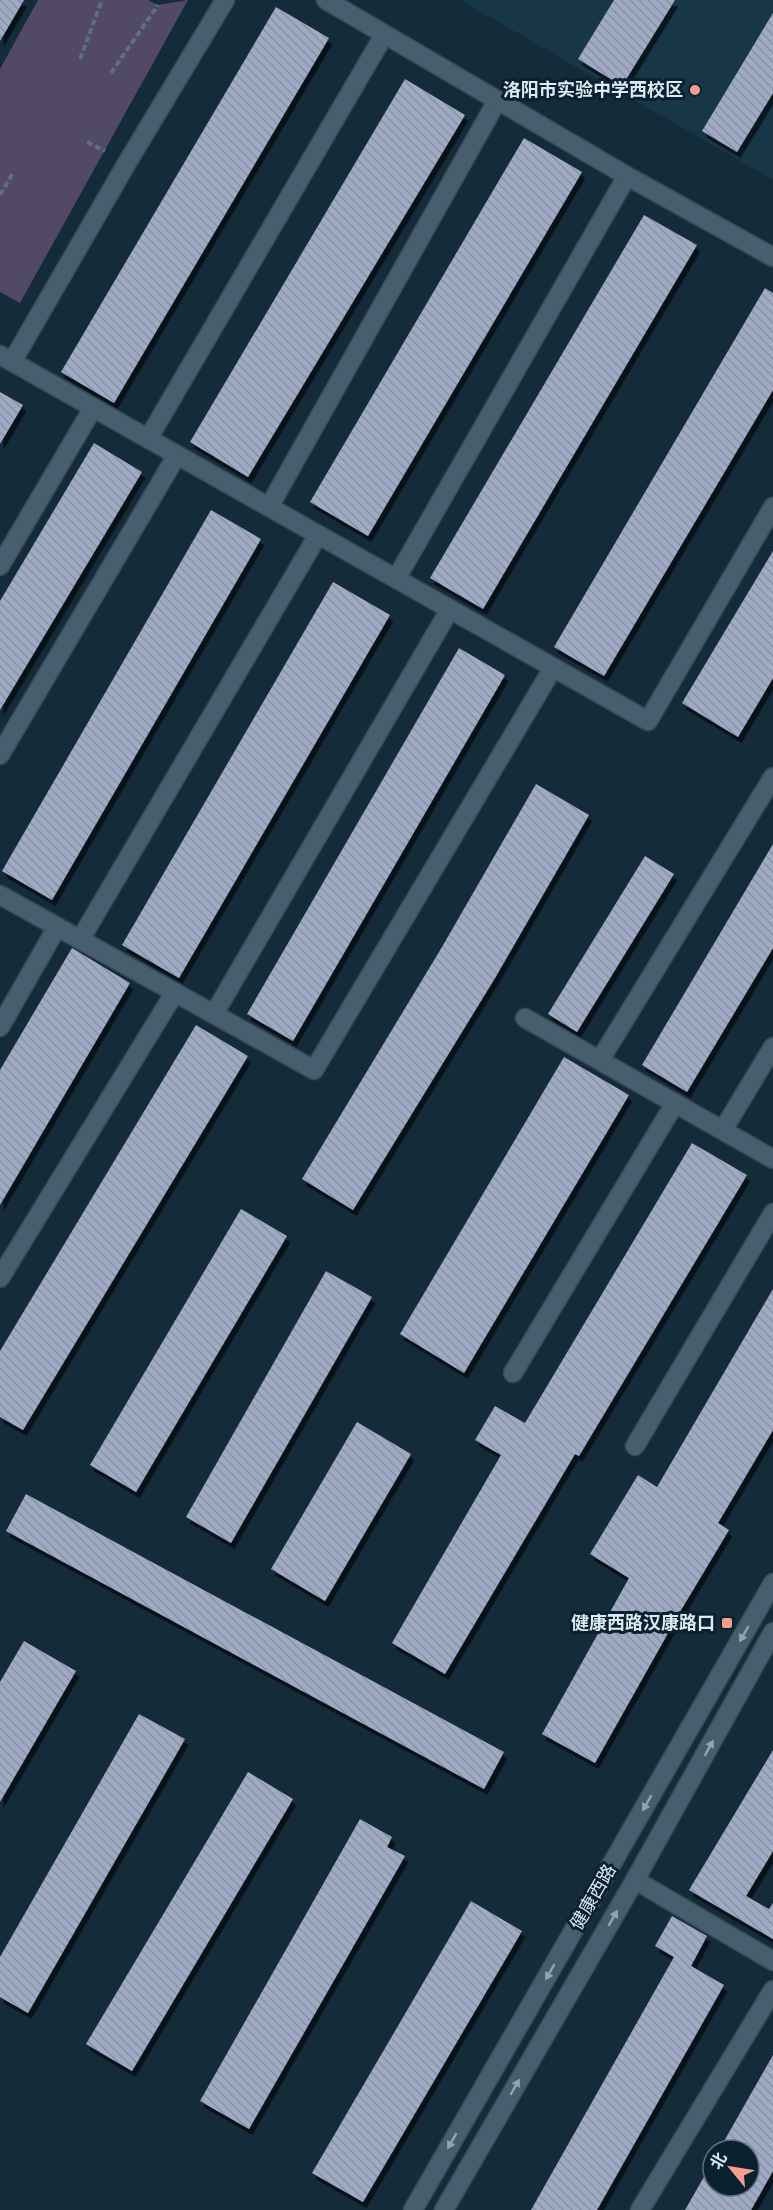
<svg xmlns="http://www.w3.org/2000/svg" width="773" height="2210" viewBox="0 0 773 2210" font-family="'DejaVu Sans','Noto Sans SC',sans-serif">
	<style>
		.built { fill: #173648 }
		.green { fill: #524868 }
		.building { fill: url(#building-back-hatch); filter: url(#shadow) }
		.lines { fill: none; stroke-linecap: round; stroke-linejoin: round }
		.service-casing { stroke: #354753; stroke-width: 21 }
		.minor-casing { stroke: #354753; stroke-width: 21 }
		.tertiary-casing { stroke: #354753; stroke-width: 21 }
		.path { stroke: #5d707d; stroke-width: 4; stroke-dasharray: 6 3; stroke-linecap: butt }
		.service { stroke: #465e6e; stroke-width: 18 }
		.minor { stroke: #465e6e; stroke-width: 18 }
		.tertiary { stroke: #465e6e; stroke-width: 18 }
		.oneway { fill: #92a4b1 }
		.poi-dot { fill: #f59d8f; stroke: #0a212f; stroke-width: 2 }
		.labels { text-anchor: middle; stroke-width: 6; stroke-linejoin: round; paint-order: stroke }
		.poi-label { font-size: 18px; font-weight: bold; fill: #ddeaf4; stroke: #0a212f; text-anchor: end }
		.street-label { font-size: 18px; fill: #ddeaf4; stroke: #0a212f }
	</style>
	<defs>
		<pattern id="building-back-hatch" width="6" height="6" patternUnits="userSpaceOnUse" patternTransform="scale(1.5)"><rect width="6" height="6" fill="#a0aac5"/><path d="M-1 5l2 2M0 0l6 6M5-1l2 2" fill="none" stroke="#8891a6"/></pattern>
		<filter id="shadow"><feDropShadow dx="3.5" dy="6" stdDeviation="0" flood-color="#0009"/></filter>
	</defs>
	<rect width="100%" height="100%" fill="#142b39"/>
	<path class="built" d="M460 0H773V180Z"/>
	<path class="green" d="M38 0H148L158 5 188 0 20 303 0 292V69Z"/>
	<path class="building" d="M0 0H24L0 41Z
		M614 0H675L622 86 578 59Z
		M276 7 329 38 114 403 61 372Z
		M773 13V93L737 152 702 131Z
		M405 79 465 115 248 477 190 442Z
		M524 138 582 172 368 536 310 502Z
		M644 215 697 245 483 609 430 578Z
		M765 288 773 293V390L604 676 554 647Z
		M0 392 23 405 0 444Z
		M94 443 142 472 0 710V601Z
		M211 510 261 539 52 900 2 871Z
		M773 551V678L738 737 682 703Z
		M333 582 390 615 179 978 122 945Z
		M459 648 505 675 293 1041 247 1014Z
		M536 784 589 815 495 978 353 1210 302 1179 442 947Z
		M773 844V948L687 1092 642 1065Z
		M645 856 674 874 577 1032 548 1014Z
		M72 948 130 983 0 1205V1070Z
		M196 1025 248 1056 23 1430 0 1417V1351Z
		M564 1057 629 1095 464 1373 400 1334Z
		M692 1143 747 1175 579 1456 575 1454 445 1674 392 1643 501 1455 475 1440 495 1406 525 1423Z
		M241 1209 287 1236 136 1492 90 1465Z
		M326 1271 372 1297 231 1543 186 1517Z
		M773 1289V1430L718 1523 729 1530 681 1610 595 1763 542 1734 629 1578 590 1554 638 1475 657 1487Z
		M357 1422 411 1454 325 1601 271 1569Z
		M26 1494 504 1752 484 1789 6 1531Z
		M24 1641 76 1671 0 1802V1682Z
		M139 1714 185 1739 28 2013 0 1997V1957Z
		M773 1750V1851L746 1896 769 1909 773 1903V1939L689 1890Z
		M248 1772 293 1799 132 2071 86 2044Z
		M360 1819 392 1837 387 1847 405 1856 249 2129 200 2101Z
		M471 1901 522 1931 363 2202 312 2173Z
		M672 1916 707 1936 691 1966 724 1985 597 2210H531L674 1957 655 1946Z
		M773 2055V2171L751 2210H685L713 2161V2186H749V2150H719Z"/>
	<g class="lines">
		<defs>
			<path id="service" d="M0 355 648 721 773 507
				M12 362 127 163 225 0
				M148 439 384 35
				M269 507 497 101
				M0 566 93 408
				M396 579 627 176
				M0 755 177 455
				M0 895 314 1070 553 668
				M80 940 318 535
				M214 1014 450 609
				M525 1018 773 1159
				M0 1027 57 927
				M600 1060 773 777
				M723 1130 773 1047
				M0 1278 175 992
				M513 1373 675 1103
				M635 1446 773 1213
				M640 2210 773 1990"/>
			<path id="minor" d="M326 0 627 176 773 257
				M635 1880 773 1961"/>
			<path id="tertiary" d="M413 2210 773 1583
				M444 2210 635 1880 773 1632"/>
		</defs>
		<use href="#service" class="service-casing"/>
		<use href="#minor" class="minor-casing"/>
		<use href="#tertiary" class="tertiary-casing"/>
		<path class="path" d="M80 59 102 0
			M111 73 158 5
			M87 142 105 151
			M0 195 13 173"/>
		<use href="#service" class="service"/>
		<use href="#minor" class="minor"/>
		<use href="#tertiary" class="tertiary"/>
	</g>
	<defs><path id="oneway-solid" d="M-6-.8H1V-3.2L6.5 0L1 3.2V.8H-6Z" transform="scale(1.5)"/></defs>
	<g class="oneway">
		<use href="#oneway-solid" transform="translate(744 1634) rotate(120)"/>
		<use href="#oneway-solid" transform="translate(709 1748) rotate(-61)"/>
		<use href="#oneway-solid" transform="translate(647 1803) rotate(120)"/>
		<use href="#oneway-solid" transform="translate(613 1918) rotate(-60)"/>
		<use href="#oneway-solid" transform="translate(550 1972) rotate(120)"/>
		<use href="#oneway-solid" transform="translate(515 2087) rotate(-60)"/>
		<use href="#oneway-solid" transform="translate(452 2141) rotate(120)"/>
	</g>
	<g class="poi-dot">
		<circle cx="695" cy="90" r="6"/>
		<rect x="721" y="1617" width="12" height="12" rx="3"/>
	</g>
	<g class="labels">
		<g class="poi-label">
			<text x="683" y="96">洛阳市实验中学西校区</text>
			<text x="715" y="1629">健康西路汉康路口</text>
		</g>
		<g class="street-label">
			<text transform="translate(593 1897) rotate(-60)" y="6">健康西路</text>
		</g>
	</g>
	<g transform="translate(731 2168) rotate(300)"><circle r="28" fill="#0a212f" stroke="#5e717e" stroke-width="1.5"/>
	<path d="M0-4.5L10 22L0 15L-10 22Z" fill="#f59d8f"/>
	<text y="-9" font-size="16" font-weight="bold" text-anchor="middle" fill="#ddeaf4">北</text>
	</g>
</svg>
